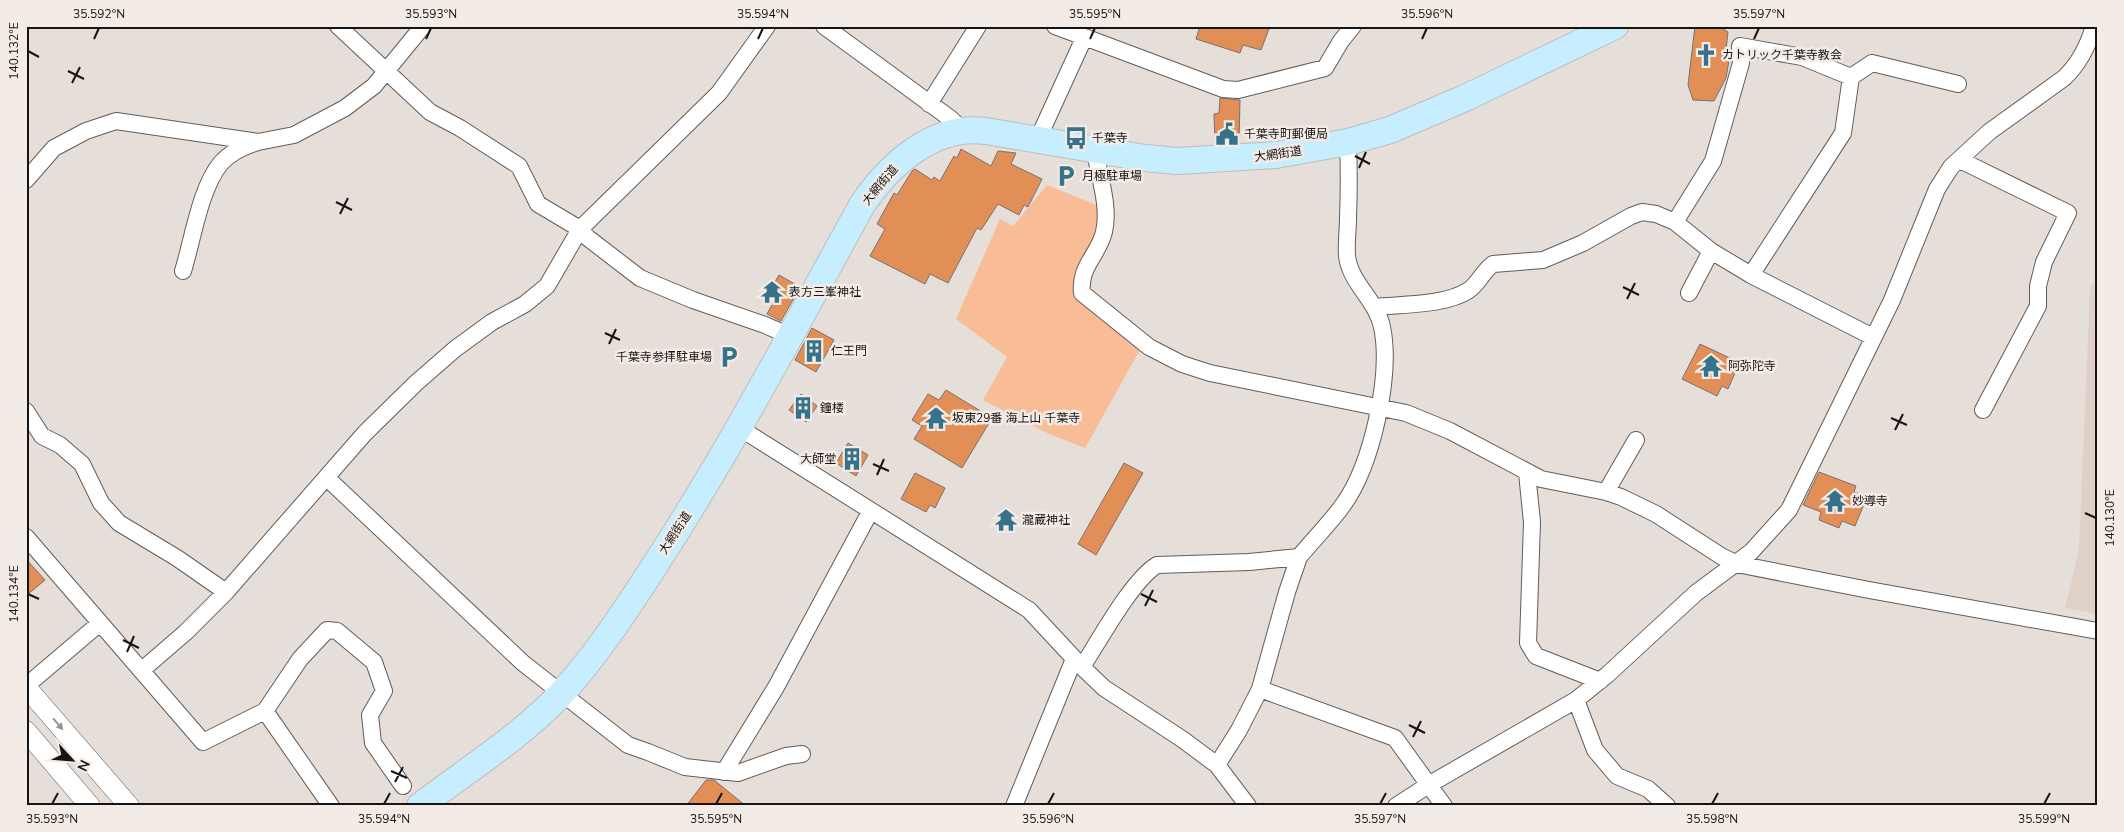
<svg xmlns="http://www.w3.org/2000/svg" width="2124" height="832" viewBox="0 0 2124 832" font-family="'Nunito Sans','Noto Sans JP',sans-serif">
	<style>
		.built { fill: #dfd1c7 }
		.green { fill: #f8bd96 }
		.building { fill: #e18f56; stroke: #79726e }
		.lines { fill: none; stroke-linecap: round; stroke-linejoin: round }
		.minor-casing { stroke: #635d59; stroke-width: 18 }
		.tertiary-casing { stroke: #635d59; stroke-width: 21 }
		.primary-casing { stroke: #bebdbd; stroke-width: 28 }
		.minor { stroke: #fff; stroke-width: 16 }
		.tertiary { stroke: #fff; stroke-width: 20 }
		.primary { stroke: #c7eefe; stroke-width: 26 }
		.oneway { fill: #979594 }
		.ticks { fill: none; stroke: #171412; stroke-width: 2 }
		.labels { text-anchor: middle; stroke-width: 5; stroke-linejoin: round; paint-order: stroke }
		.poi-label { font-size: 12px; fill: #171412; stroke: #f2ebe6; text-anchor: start }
		.street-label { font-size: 12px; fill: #171412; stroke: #f2ebe6 }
		.neatline { fill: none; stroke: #171412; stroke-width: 2 }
		.ticks-label { font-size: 12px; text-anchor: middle; fill: #171412 }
	</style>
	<rect width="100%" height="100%" fill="#e5ded9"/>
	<path class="built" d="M2098 276V614L2065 608 2079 549 2090 288Z"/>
	<path class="green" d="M1047 185 1099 206V230L1074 281V289L1141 348 1085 448 1049 434 983 400 1007 357 956 319 1000 219 1013 226Z"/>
	<path class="building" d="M1200 26H1270L1261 50 1243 45 1240 53 1196 39Z
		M1695 26H1724L1723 29 1728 32 1725 59 1729 61 1726 78 1714 101 1693 100 1688 85Z
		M1220 98 1240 100 1239 142 1215 144 1214 114 1219 113Z
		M961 149 991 166 998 151 1016 153 1011 164 1042 179 1028 207 1024 205 1019 215 998 204 981 230 977 228 948 283 930 274 925 284 870 256 885 229 877 224 894 193 897 195 912 171 915 169 932 180 934 177 940 181 954 156 957 158Z
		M779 275 800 287 781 321 767 314 777 296 769 292Z
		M812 328 834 340 816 372 795 360Z
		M1700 344 1734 360 1730 371 1735 373 1728 389 1722 386 1717 396 1682 379Z
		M946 390 992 418 962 468 914 439 922 426 912 420 928 394 939 400Z
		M801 394 817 406 806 422 789 410Z
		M848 443 868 455 856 476 836 463Z
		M1124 463 1143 473 1096 555 1078 544Z
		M1819 472 1856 486 1854 492 1867 497 1855 526 1842 521 1839 528 1819 520 1821 512 1803 505Z
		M915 473 945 488 935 508 930 505 926 512 901 499Z
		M26 559 45 580 26 596Z
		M706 780H714L746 806H686Z"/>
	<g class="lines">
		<defs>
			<path id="minor" d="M338 26 430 112 460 128 519 166 538 204 580 229 588 238 640 278 693 300 765 325 790 336
				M824 26 951 119 962 130
				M1055 26 1223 89 1238 90 1325 68 1341 41 1353 26
				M929 104 978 26
				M1037 141 1084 38
				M1095 151C1099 176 1110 207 1104 232 1098 256 1079 266 1082 293L1149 347 1182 364 1210 373 1406 413 1450 431 1541 479 1606 492 1621 497 1656 514 1721 556 1737 564 1869 590 2098 631
				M1960 160 2068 213 2044 262 2038 286V306L1983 410
				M26 180 54 148 86 131 116 121 258 142 294 135 345 108 374 86 423 26
				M1675 222 1713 161 1741 63 1740 46 1802 57 1851 77 1872 63 1958 84
				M183 271C193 239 200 188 221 163 231 152 244 146 258 142
				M1751 275 1843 133 1851 77
				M1689 293 1711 251
				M1374 307C1402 304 1445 306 1469 290 1479 283 1483 271 1493 264L1543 260 1583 243 1631 216 1642 212 1656 214 1675 222 1711 251 1751 275 1873 337
				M26 411 42 436 60 445 82 464 101 503 119 523 177 558 226 592
				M738 427 1029 610 1082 667 1104 688 1182 739 1217 765 1248 806
				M1527 473 1532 522 1528 643 1536 656 1600 681
				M327 478 523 663 628 745 648 752 685 767 738 773 786 756 802 754
				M1606 492 1636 440
				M26 537 203 742 265 711 300 659 327 630 337 631 374 662 384 691 370 715 373 743 403 786
				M1082 667C1099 641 1132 580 1157 565L1249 562 1299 557C1313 540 1330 523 1343 505 1372 465 1392 375 1382 327 1377 301 1350 283 1347 256 1346 244 1348 230 1348 218 1349 193 1349 167 1348 142
				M142 670 186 632 226 592 365 433 416 383 455 349 492 322 525 304 547 286 580 229 719 93 767 26
				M26 686 100 623
				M1260 689 1395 738 1444 806
				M1576 700 1595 750 1617 776 1648 789 1667 806
				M265 711 331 806
				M1217 765 1239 730 1260 689 1287 592 1299 557
				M724 772 776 687 870 512
				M1014 806 1074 659
				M1396 806 1430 784 1576 700 1607 675 1696 593 1751 552 1789 510 1892 300 1937 189 1951 167 1989 132 2064 78C2079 64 2088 46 2094 26"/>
			<path id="tertiary" d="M26 687 129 806
				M26 731 90 806"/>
			<path id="primary" d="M420 806C467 770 519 738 560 695 598 654 634 598 664 551 736 439 798 321 862 205 889 165 933 124 986 131L1145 158 1177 161 1276 155 1348 142 1390 130 1465 98 1615 26"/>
		</defs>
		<use href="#minor" class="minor-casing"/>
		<use href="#tertiary" class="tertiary-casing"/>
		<use href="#primary" class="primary-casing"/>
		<use href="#minor" class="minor"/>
		<use href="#tertiary" class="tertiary"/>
		<use href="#primary" class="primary"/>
	</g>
	<defs><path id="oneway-solid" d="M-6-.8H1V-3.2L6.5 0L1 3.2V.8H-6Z" transform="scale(1.25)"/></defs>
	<use class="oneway" href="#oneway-solid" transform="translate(58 724) rotate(49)"/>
	<path class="ticks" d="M94 39 99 28M426 39 431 28M758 39 763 28M1090 39 1095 28M1422 39 1427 28M1754 39 1759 28M28 51 39 57M68 71 84 79M72 83 80 67M1355 156 1370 164M1359 168 1366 152M336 202 352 210M340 214 348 198M1623 287 1639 295M1627 299 1635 283M605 333 620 340M609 344 616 329M1891 418 1907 425M1895 430 1903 414M873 464 889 471M877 475 884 459M2085 513 2096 518M28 594 39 599M1141 594 1157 602M1145 606 1153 590M123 640 139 648M127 652 134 636M1409 725 1425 733M1413 737 1421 721M391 771 407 778M395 782 403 767M52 804 58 793M384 804 390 793M716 804 722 793M1048 804 1054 793M1380 804 1386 793M1712 804 1718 793M2044 804 2050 793"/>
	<defs>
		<symbol id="church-bare" viewBox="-9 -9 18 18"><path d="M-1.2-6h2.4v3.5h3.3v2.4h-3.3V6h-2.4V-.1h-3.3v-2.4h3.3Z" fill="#36728a" stroke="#f2ebe6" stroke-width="2.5" paint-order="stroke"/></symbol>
		<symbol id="civic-bare" viewBox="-9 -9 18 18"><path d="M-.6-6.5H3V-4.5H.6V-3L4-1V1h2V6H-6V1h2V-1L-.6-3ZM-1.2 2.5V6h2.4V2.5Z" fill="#36728a" stroke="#f2ebe6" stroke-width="2.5" paint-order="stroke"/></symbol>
		<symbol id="bus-bare" viewBox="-9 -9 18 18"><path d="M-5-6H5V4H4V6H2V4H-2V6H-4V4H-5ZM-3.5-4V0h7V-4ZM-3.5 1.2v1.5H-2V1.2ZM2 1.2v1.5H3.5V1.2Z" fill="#36728a" stroke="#f2ebe6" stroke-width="2.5" paint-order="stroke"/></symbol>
		<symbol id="parking-bare" viewBox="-9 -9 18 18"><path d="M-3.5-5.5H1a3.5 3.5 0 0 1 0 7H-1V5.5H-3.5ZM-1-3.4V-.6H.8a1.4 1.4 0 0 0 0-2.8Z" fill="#36728a" stroke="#f2ebe6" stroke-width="2.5" paint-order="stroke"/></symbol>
		<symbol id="temple-bare" viewBox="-9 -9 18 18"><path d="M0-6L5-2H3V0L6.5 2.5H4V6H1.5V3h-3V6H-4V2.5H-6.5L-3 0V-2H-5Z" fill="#36728a" stroke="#f2ebe6" stroke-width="2.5" paint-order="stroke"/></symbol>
		<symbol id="building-bare" viewBox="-9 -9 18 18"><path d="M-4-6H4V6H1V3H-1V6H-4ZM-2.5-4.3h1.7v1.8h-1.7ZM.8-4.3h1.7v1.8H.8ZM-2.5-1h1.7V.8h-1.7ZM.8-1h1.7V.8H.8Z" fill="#36728a" stroke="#f2ebe6" stroke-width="2.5" paint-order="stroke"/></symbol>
	</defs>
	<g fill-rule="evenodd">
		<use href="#church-bare" x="1690" y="39" width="32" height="32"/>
		<use href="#civic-bare" x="1211" y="118" width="32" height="32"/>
		<use href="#bus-bare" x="1060" y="122" width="32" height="32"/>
		<use href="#parking-bare" x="1050" y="160" width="32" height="32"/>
		<use href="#temple-bare" x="756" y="276" width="32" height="32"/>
		<use href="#building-bare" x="798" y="335" width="32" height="32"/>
		<use href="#parking-bare" x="713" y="341" width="32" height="32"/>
		<use href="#temple-bare" x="1695" y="350" width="32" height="32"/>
		<use href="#building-bare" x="787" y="392" width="32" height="32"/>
		<use href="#temple-bare" x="920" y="402" width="32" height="32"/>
		<use href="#building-bare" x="836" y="443" width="32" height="32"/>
		<use href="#temple-bare" x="1819" y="485" width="32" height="32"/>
		<use href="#temple-bare" x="990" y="504" width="32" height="32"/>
	</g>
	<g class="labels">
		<g class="poi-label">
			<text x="1722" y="59">カトリック千葉寺教会</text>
			<text x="1244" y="138">千葉寺町郵便局</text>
			<text x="1092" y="142">千葉寺</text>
			<text x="1082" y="180">月極駐車場</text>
			<text x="789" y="296">表方三峯神社</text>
			<text x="831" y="355">仁王門</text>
			<text x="712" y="361" text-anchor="end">千葉寺参拝駐車場</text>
			<text x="1728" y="370">阿弥陀寺</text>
			<text x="820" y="412">鐘楼</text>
			<text x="952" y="422">坂東29番 海上山 千葉寺</text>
			<text x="836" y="463" text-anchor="end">大師堂</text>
			<text x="1852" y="505">妙導寺</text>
			<text x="1022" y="524">瀧蔵神社</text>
		</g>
		<g class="street-label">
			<text transform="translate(1278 154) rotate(-8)" y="4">大網街道</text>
			<text transform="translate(880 185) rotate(-50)" y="4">大網街道</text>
			<text transform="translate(675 533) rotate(-57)" y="4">大網街道</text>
		</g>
	</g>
	<rect width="2124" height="832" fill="none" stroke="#f2ebe6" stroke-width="55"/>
	<g transform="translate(72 760) rotate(116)" stroke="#f2ebe6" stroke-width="4" paint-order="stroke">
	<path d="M0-4L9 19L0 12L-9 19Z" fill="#171412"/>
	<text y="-8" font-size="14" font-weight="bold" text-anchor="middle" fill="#171412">N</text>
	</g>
	<rect x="28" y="28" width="2068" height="776" class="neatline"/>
	<g class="ticks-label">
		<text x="99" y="18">35.592°N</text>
		<text x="431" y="18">35.593°N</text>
		<text x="763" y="18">35.594°N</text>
		<text x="1095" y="18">35.595°N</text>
		<text x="1427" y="18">35.596°N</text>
		<text x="1759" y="18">35.597°N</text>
		<text transform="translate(14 51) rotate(-90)" y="4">140.132°E</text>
		<text transform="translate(2110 518) rotate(-90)" y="4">140.130°E</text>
		<text transform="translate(14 594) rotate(-90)" y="4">140.134°E</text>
		<text x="52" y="823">35.593°N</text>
		<text x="384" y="823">35.594°N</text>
		<text x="716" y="823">35.595°N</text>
		<text x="1048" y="823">35.596°N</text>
		<text x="1380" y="823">35.597°N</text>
		<text x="1712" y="823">35.598°N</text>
		<text x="2044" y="823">35.599°N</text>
	</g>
</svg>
